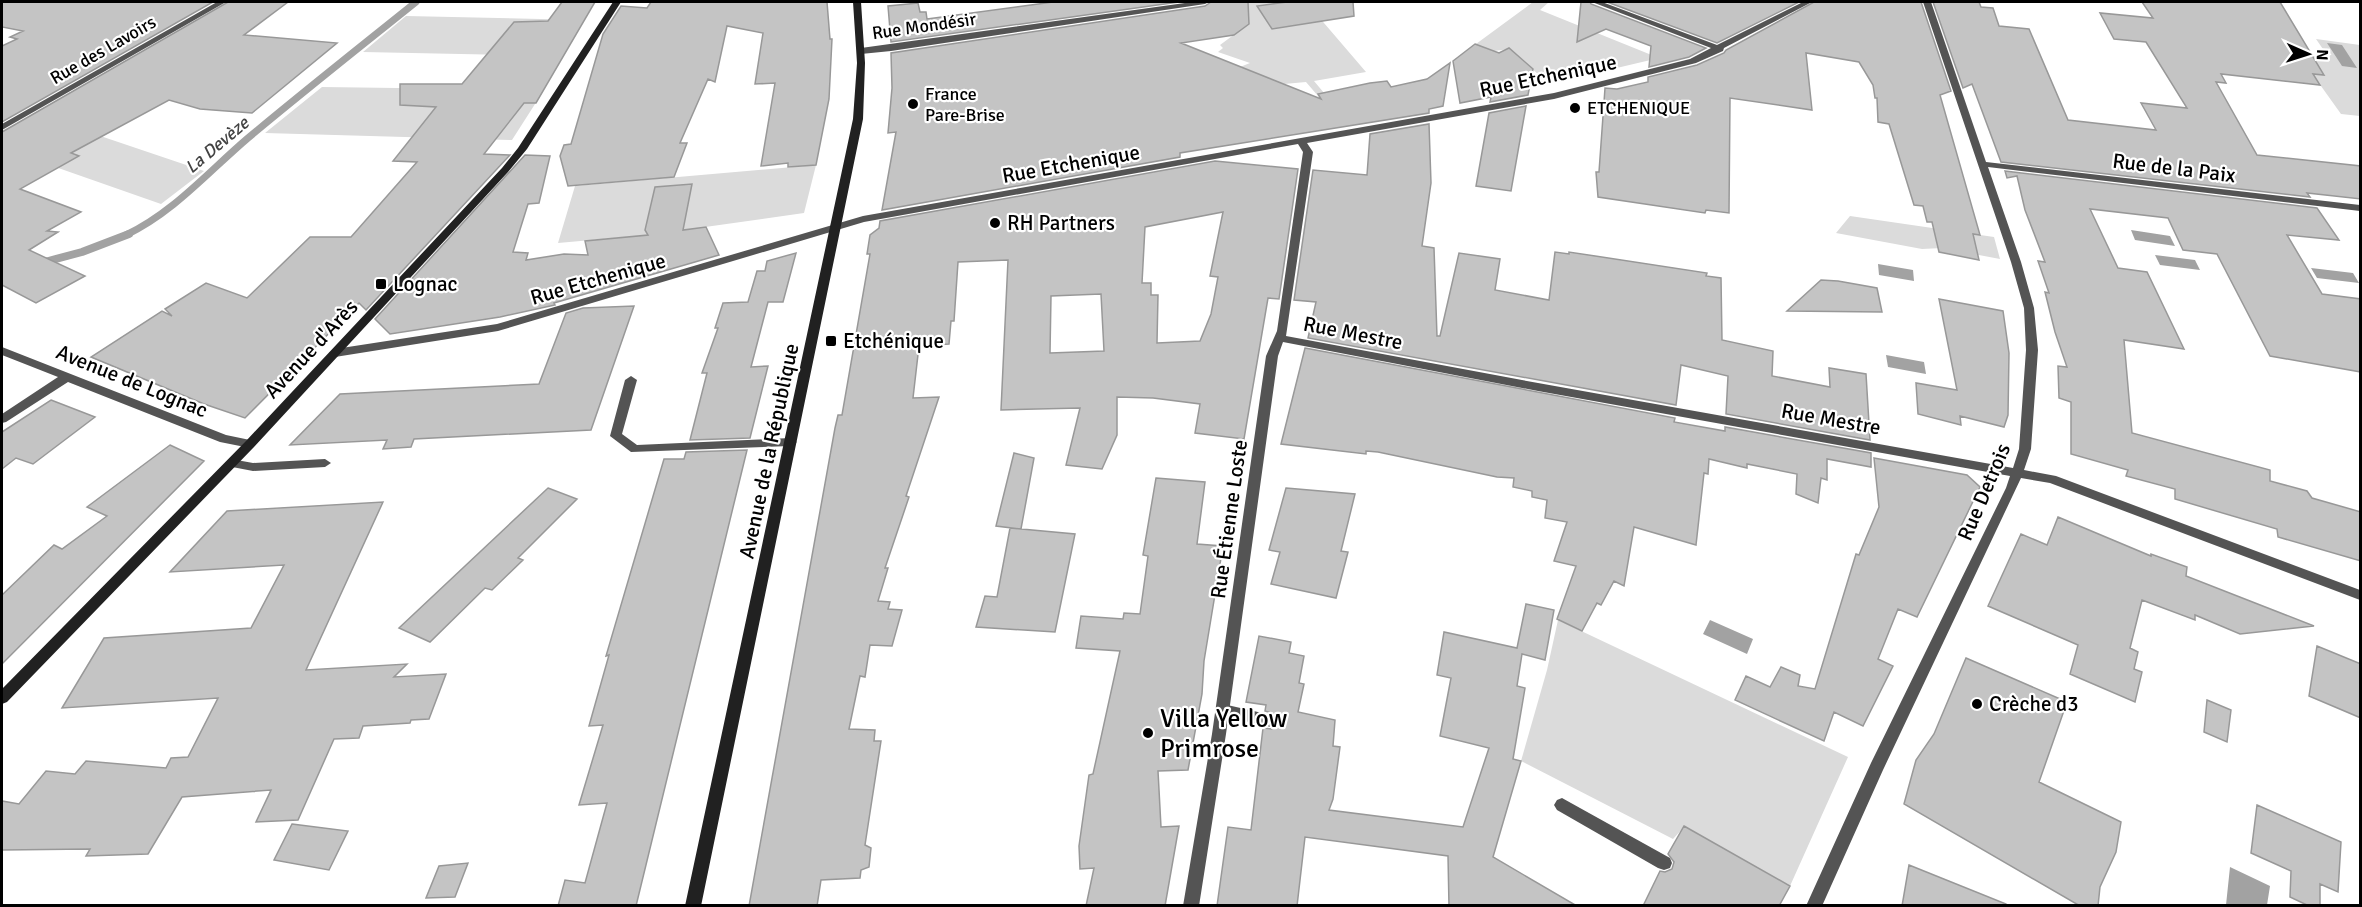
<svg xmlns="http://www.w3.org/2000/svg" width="2362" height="907" viewBox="0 0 2362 907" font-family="Signika,sans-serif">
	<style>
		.green { fill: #dbdbdb }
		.water { fill: #a2a2a2 }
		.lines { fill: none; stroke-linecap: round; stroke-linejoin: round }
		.stream-far1 { stroke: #a2a2a2; stroke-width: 7 }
		.stream { stroke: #a2a2a2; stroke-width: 8 }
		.building { fill: #c4c4c4; stroke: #989898; stroke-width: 1.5; fill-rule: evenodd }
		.lane { fill: #545454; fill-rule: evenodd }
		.street { fill: #545454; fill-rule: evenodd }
		.secondary { fill: #212121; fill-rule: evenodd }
		.poi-dot { fill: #000; stroke: #fff; stroke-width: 2 }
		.labels { text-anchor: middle; stroke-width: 4.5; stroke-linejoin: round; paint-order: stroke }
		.far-street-label { font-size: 18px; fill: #000; stroke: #fff }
		.far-poi-label { font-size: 18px; fill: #000; stroke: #fff; text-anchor: start }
		.far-water-label { font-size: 18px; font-style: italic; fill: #434343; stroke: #fff }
		.street-label { font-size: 21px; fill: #000; stroke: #fff }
		.poi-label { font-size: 21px; fill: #000; stroke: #fff; text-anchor: start }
		.near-poi-label { font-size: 26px; fill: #000; stroke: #fff; text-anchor: start }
	</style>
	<rect width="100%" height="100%" fill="#fff"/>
	<path class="green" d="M1231 2H1306L1366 72 1314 81 1350 124 1343 125 1306 82 1284 84 1240 67 1250 63 1218 52 1223 48 1220 45 1247 25Z
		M1533 2H1549L1540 10 1659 58 1549 84 1510 49 1461 55Z
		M406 16 584 20 563 56 363 52Z
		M2316 39 2360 45V116L2341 114 2296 51 2327 55Z
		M322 87 544 90 512 140 265 133Z
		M56 121 204 171 161 204 44 163Z
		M816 165 804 213 648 235 558 243 575 186Z
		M1850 216 1994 237 2000 259 1942 248 1922 249 1836 233Z
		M1558 620 1848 757 1790 886 1684 827 1673 839 1521 761 1547 670Z"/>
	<path class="water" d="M2327 43 2342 45 2357 68 2342 66Z
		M2131 230 2170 236 2175 246 2135 240Z
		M2155 255 2195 260 2200 270 2160 265Z
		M1878 264 1913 270 1914 281 1879 275Z
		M2311 268 2353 273 2359 283 2317 278Z
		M1886 355 1924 362 1926 374 1888 367Z
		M1710 620 1753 639 1747 654 1703 634Z
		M2230 867 2270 886 2267 905H2226Z"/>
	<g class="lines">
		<path class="stream-far1" d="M126 235C174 212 208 172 248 138 303 92 360 47 416 2"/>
		<path class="stream" d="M41 263 82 252 129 234"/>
	</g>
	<path class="building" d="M2 2H213L2 122V46L17 39 10 37 23 31 2 27Z
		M228 2H288L244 35 337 43 252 113 200 109 169 100 71 153 79 156 20 189 81 212 47 231 58 232 29 250 85 276 36 303 2 285V132Z
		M562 2H595L536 103H524L484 154 510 155 366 310 359 303 245 418 204 404 91 357 162 311 172 316 165 309 206 283 247 298 310 237H351L417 162 393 161 436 107 400 105V84H462L514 22 548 21Z
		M651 2H827L830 39H832L829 99 816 165 788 167V163L761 166 775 83 755 84 763 33 727 26 715 82 708 79 680 143H687L674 177 568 186 560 156 564 145 571 144 603 34 621 6 647 8Z
		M1053 2H1179L891 42 888 6 918 3 920 12H926L927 19Z
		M1211 2H1248L1249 24 1234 35 1181 43 1321 99 1318 94 1370 83 1387 81 1391 87 1427 79 1450 63 1443 106 1429 109V113L1180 153V157L882 210 896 132 888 133 892 88 891 53 1205 6Z
		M1287 2H1353L1354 16 1272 29 1257 6Z
		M1581 2H1590L1591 4 1706 48 1689 57 1649 67 1651 46 1606 29 1577 42Z
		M1607 2H1799L1717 43Z
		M1814 2H1921L1951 91 1940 95 1980 235 1973 234 1979 260 1939 252 1932 222H1927L1923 206 1914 205 1889 124 1878 122 1877 98H1875L1873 85 1859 62 1806 53 1812 110 1730 98 1729 213 1706 210 1705 213 1598 197 1596 172H1599L1605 88 1617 89 1648 82V77L1697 65 1724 53 1726 50Z
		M1933 2H1979L1981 7 1993 8 1999 26 2029 29 2068 120 2156 130 2141 103 2187 108 2146 42 2114 39 2100 13 2153 18 2142 2H2280L2324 75 2313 74 2320 85 2221 74 2226 83 2216 82 2257 155 2361 166V199L2307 193 2310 197 2001 162 1972 84 1963 88Z
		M1475 44 1499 53 1509 48 1533 69 1528 95 1490 102 1491 97 1460 103 1453 61Z
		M1526 106 1511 191 1476 186 1489 113Z
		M1429 124 1431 183 1422 246 1434 248 1437 336H1440L1459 253 1500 259 1495 290 1549 300 1555 252 1569 254V252L1707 273 1706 276 1721 278 1722 340 1773 351 1772 376 1830 387 1829 368 1866 374 1870 440 1726 414 1728 376 1681 365 1676 405 1308 338 1316 302 1294 300 1313 170 1367 175 1370 134Z
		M525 155 550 156 539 203 528 204 513 252 528 253 526 260 564 254 588 255 585 241 648 235 645 230 655 187 692 184 683 230 706 227 719 255 554 303 555 305 500 317 390 334 375 319Z
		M1215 161 1298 169 1279 299 1268 298 1244 439 1195 433 1200 404 1153 398 1117 397V435L1102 469 1066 465 1080 408 1001 410 1008 260 958 262 954 321H951L949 344 919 346 913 398 939 397 906 496 909 497 885 568H888L878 601 890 602 888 609 902 610 892 646 870 645 865 677 860 676 849 729 875 730 874 741H881L865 845 871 848 869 867 861 870 860 878 821 880 817 906H749L835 428 838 415H842L870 254H867L870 235 879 228 880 221ZM1223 212 1210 276 1218 277 1211 314 1200 341 1157 343 1158 295H1151V283H1142L1145 227ZM1101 294 1104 351 1050 353 1051 296Z
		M2005 171 2317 208 2339 240 2287 235 2322 294 2361 299V372L2270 356 2217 254 2183 250 2168 218 2090 209 2118 268 2147 272 2184 349 2124 340 2132 433 2270 470V481L2307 491 2312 498 2361 512V561L2278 537 2277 529 2175 499V489L2126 476 2128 470 2071 454V402L2059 398 2058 366 2067 367 2055 332 2045 292 2049 293 2038 261 2045 262 2025 210 2017 176 2007 178Z
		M796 253 783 302H768L751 367 768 366 750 438 690 440 707 373H702L718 328H715L723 303 748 302 757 271H765L767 261Z
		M1821 280 1838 281 1877 288 1882 312 1787 311Z
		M1939 299 2003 311 2009 353 2008 415 2004 427 1960 416 1961 425 1918 414 1916 383 1957 390Z
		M634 306 591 430 414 439 411 447 383 449 387 440 290 445 340 394 539 384 566 313 583 308Z
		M1305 348 1675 418 1674 422 1725 431V427L1871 453V467L1827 459V480L1821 478 1818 503 1796 494 1797 474 1747 464V468L1709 459 1708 474 1704 473 1696 545 1634 527 1624 586 1614 581 1601 605 1597 603 1582 631 1557 619 1576 566 1554 561 1567 522 1545 518 1547 500 1532 497V491L1513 487 1514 478 1497 477 1378 452 1366 451V454L1281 444Z
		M51 400 95 417 33 464 16 458 2 469V432Z
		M170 445 204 461 2 664V595L54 545 62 549 107 516 87 507Z
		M747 450 636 906H558L565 880 585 883 607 803 579 805 603 725 589 726 609 655 606 656 664 459H684L686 452Z
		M1014 453 1034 458 1021 529 996 526Z
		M1874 458 1967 475 1980 487 1917 617 1898 609 1878 659 1893 666 1863 726 1834 712 1824 741 1735 700 1746 676 1770 687 1781 667 1800 675 1798 686 1815 689 1856 554 1859 555 1879 507Z
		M1156 478 1205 482 1197 544 1223 546 1204 661 1202 694 1188 770 1158 771 1161 827 1179 826 1165 906H1086L1094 868 1080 869 1079 846 1089 775 1093 774 1120 651 1076 648 1081 616 1123 619 1124 613 1140 614 1148 556 1143 555Z
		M548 488 577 499 518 558 523 560 492 590 485 588 430 642 399 628Z
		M1286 488 1355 494 1341 551 1348 552 1336 598 1271 584 1280 552 1269 550Z
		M383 502 306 670 407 664 394 677 446 674 429 719 411 720 410 723 363 726 359 738 334 739 298 820 256 822 271 790 182 797 148 854 86 856 90 849 2 850V801L19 804 46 771 75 774 86 761 166 768 171 758 188 757 218 698 62 708 104 638 251 628 284 565 170 572 227 511Z
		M2058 517 2151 556V554L2187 567 2186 576 2314 626 2240 634 2195 615V620L2142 600 2130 648 2138 652 2134 669 2142 672 2135 702 2070 674 2078 645 1988 606 2021 534 2047 545Z
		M1010 528 1075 534 1055 632 976 627 985 596 997 597Z
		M1526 604 1554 610 1545 660 1522 654 1517 686 1525 688 1513 759 1521 761 1493 857 1577 906H1449L1448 856 1305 837 1297 906H1217L1228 827 1251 830 1263 728 1272 729 1280 722 1277 715 1265 711 1266 705 1246 702 1259 636 1291 642 1289 653 1304 656 1299 683 1304 684 1298 712 1335 720 1333 746 1340 747 1333 799 1329 810 1463 827 1489 748 1440 736 1451 678 1437 675 1444 632 1517 648Z
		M2317 646 2361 664V718L2309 696Z
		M1966 658 2067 702 2039 782 2121 822 2116 852 2100 887 2098 906H2080L1904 804 1916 760 1934 734Z
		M2207 700 2231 710 2227 742 2204 732Z
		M2257 805 2341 842 2338 892 2320 884V906H2309L2290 897 2291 871 2251 853Z
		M292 824 348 831 329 870 274 860Z
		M1684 826 1790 886 1779 906H1643L1660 871 1665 872 1672 869 1674 862 1668 854Z
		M468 863 455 897 426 898 439 866Z
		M1909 865 2006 904V906H1902Z"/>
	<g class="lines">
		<path class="lane" d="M1223 704 1271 715 1276 717 1278 721 1276 725 1271 727 1223 716 1218 714 1216 710 1218 706Z
			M1562 798 1670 858 1672 863 1670 868 1664 870 1658 868 1557 810 1554 805 1557 800Z"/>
		<path class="street" d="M217 2H226L2 130V124Z
			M1192 2H1209L1205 4 891 51 861 54 857 51 861 48Z
			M1592 2H1602L1717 45 1803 2H1812L1724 48 1723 51 1696 63 1554 99 1307 143 1313 152 1286 336 1538 383 2013 468 2019 449 2026 350 2024 308 2011 262 1923 2H1931L1986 162 2360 205V211L1988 167 2021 262 2034 308 2038 350 2031 449 2024 470 2056 476 2360 590V600L2050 483 2021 478 1883 770 1822 906H1806L1871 763 2006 488 2010 476 1538 391 1283 342 1278 356 1226 734 1199 906H1183L1212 734 1266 356 1277 331 1303 152 1298 144 864 222 498 331 335 357 329 353 335 349 497 324 863 216 1554 93 1690 59 1711 48Z
			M2 347 226 435 250 440 256 444 250 448 220 442 68 382 6 422 2 423V414L58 377 2 355Z
			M631 376 637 380 622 434 637 445 791 438 797 442 791 446 631 452 610 436 625 380Z
			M231 459 253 463 325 459 331 463 325 467 253 471 227 466 225 463Z"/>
		<path class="secondary" d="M613 2H621L527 149 508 172 254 447 7 702 2 704V689L246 441 502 168 518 148Z
			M853 2H861L865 63 863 119 701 906H685L853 119 857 63Z"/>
	</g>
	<g class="poi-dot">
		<circle cx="913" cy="104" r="6"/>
		<circle cx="1575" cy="108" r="6"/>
		<circle cx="995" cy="223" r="6"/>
		<rect x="375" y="278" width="12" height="12" rx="3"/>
		<rect x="825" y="335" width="12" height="12" rx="3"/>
		<circle cx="1977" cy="704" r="6"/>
		<circle cx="1148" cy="733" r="6"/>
	</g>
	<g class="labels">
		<g class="far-street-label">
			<text transform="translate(924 26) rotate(-8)" y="6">Rue Mondésir</text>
			<text transform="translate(103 50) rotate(-30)" y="6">Rue des Lavoirs</text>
		</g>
		<g class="far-poi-label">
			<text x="925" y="100">France<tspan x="925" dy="21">Pare-Brise</tspan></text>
			<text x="1587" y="114">ETCHENIQUE</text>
		</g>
		<g class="far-water-label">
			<text transform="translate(217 145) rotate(-40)" y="6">La Devèze</text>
		</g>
		<g class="street-label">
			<text transform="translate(1548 76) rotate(-12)" y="7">Rue Etchenique</text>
			<text transform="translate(1071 164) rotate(-10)" y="7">Rue Etchenique</text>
			<text transform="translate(2174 168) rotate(7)" y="7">Rue de la Paix</text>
			<text transform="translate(598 279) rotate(-16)" y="7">Rue Etchenique</text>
			<text transform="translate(1353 333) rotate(11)" y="7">Rue Mestre</text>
			<text transform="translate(311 349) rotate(-47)" y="7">Avenue d'Arès</text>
			<text transform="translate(132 381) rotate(22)" y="7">Avenue de Lognac</text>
			<text transform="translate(1831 419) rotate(10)" y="7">Rue Mestre</text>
			<text transform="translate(769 451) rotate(-78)" y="7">Avenue de la République</text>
			<text transform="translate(1984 492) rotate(-67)" y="7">Rue Detrois</text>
			<text transform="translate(1229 519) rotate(-82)" y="7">Rue Étienne Loste</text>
		</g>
		<g class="poi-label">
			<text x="1007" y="230">RH Partners</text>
			<text x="393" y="291">Lognac</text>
			<text x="843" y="348">Etchénique</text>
			<text x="1989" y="711">Crèche d3</text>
		</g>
		<g class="near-poi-label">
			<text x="1160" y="727">Villa Yellow<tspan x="1160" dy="30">Primrose</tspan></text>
		</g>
	</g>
	<rect width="2362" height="907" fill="none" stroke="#000000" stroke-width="6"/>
	<g transform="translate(2308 54) rotate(93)" stroke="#ffffff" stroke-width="4.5" paint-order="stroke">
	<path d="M0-4.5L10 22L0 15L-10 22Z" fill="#000000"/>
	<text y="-9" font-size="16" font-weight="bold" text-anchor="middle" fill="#000000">N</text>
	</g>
</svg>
